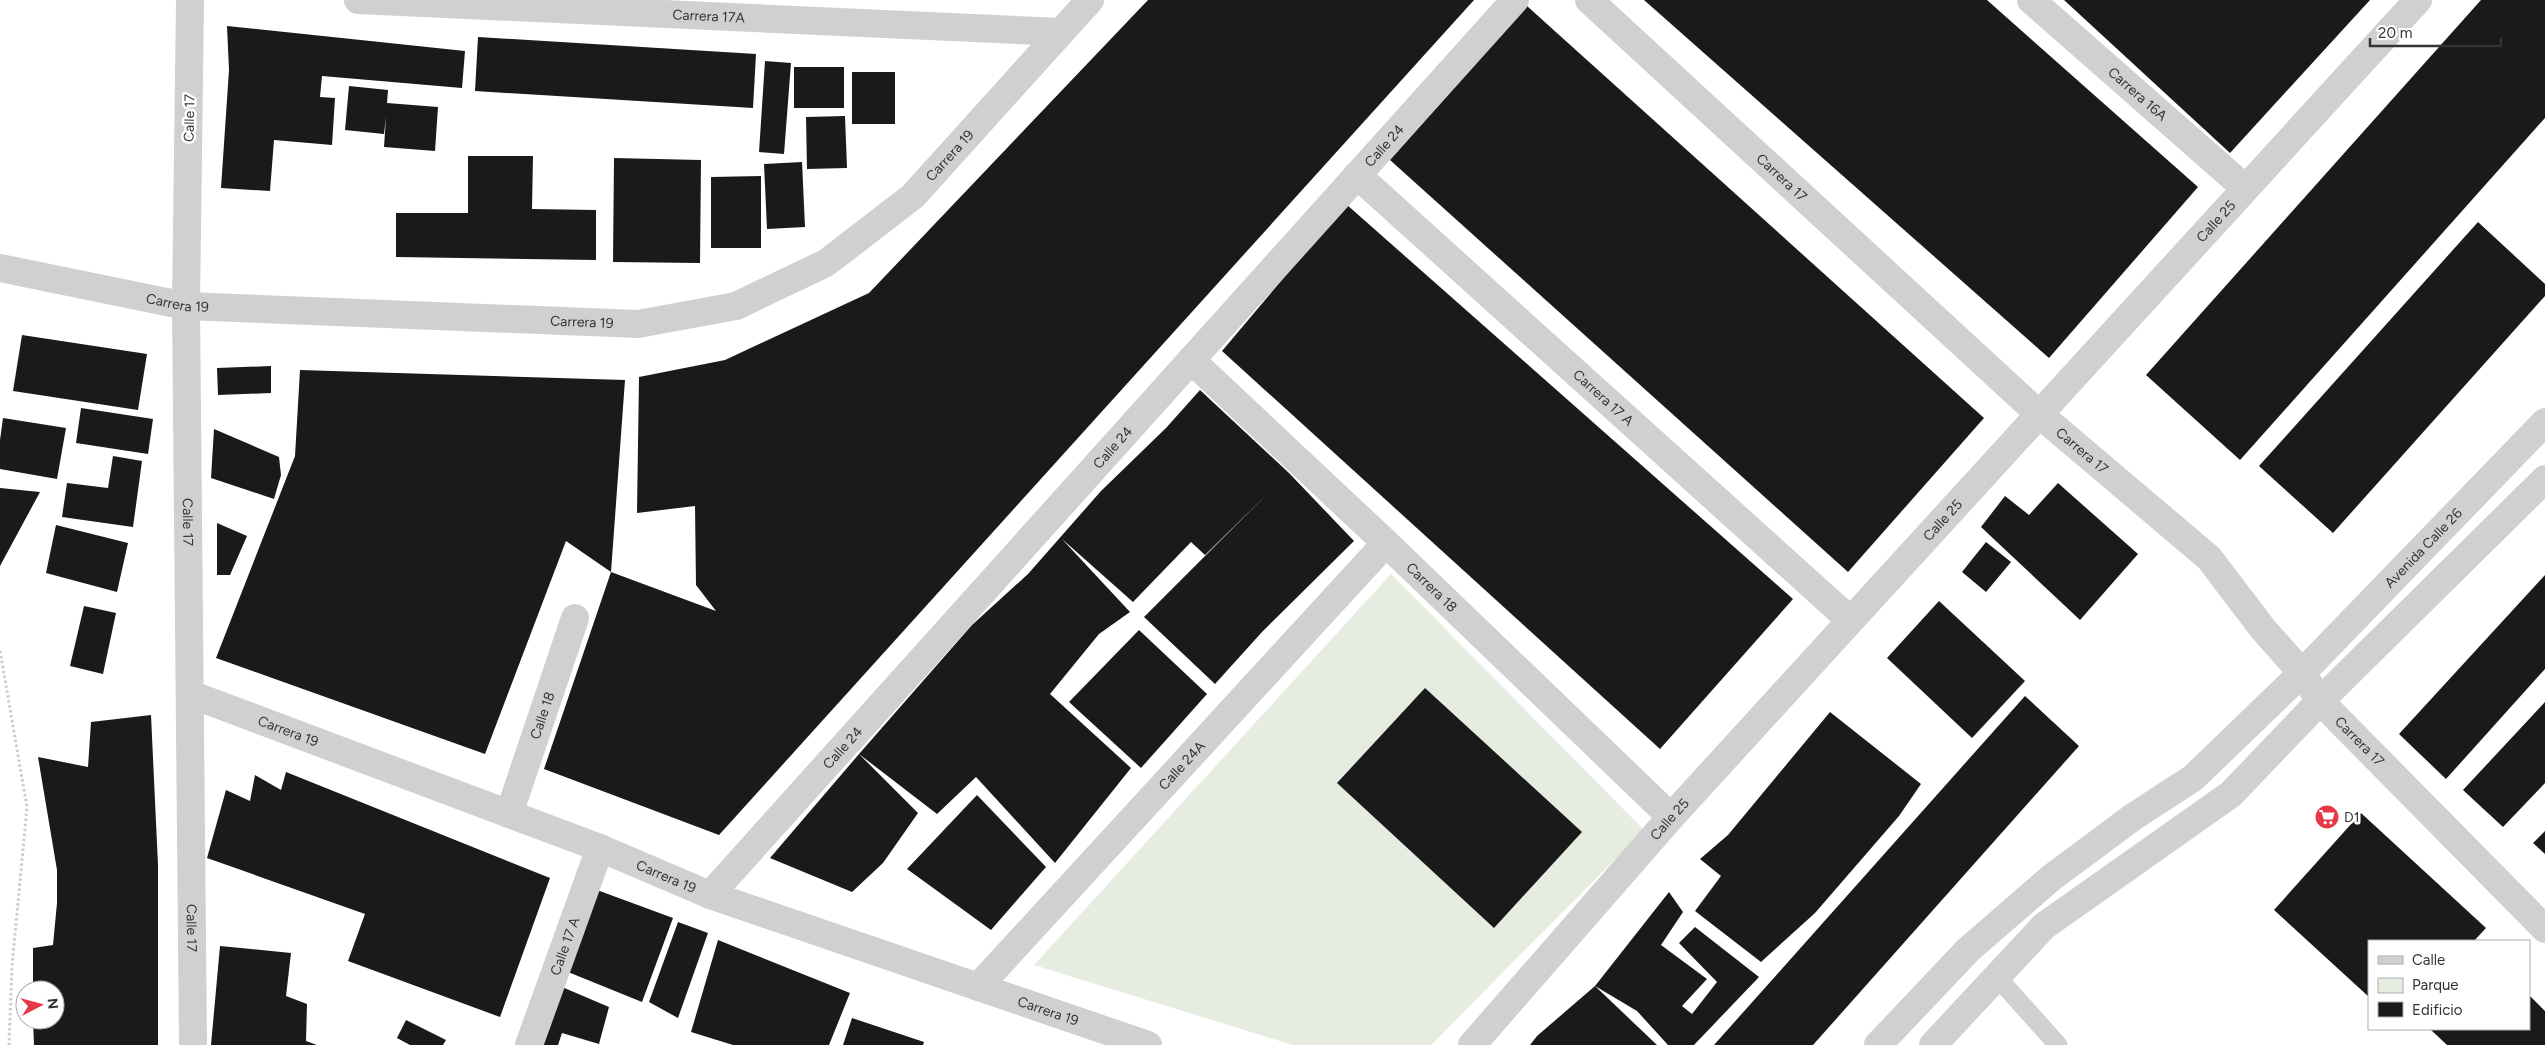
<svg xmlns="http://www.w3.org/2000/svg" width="2545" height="1045" viewBox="0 0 2545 1045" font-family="Figtree,sans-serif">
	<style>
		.park { fill: #e6ecdf }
		.building { fill: #1a1a1a }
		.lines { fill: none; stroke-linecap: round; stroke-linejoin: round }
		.path { stroke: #cdcdcd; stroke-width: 3; stroke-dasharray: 2.5 2.5; stroke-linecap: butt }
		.lane { stroke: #d0d0d0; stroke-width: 19 }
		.street { stroke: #d0d0d0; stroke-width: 28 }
		.labels { text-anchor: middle; stroke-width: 5; stroke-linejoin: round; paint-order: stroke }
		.street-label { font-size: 14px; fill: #333; stroke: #fff }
		.poi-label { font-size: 14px; fill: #333; stroke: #fff; text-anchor: start }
	</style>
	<rect width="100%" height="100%" fill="#fff"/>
	<path class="park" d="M1391 574 1644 830 1431 1045H1293L1034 965Z"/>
	<path class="building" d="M1148 0H1474L719 835 544 769 611 572 716 611 696 585 695 506 637 513 639 377 725 360 869 293Z
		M1644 0H1987L2198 187 2049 358Z
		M2064 0H2370L2230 153Z
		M2481 0H2545V118L2240 460 2146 375Z
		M1527 6 1984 418 1848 572 1390 160Z
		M227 26 465 51 462 88 322 76 320 97 335 98 332 145 274 140 270 191 221 188 229 70Z
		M478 37 756 54 753 108 475 91Z
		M765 61 791 63 784 154 759 152Z
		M794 67H844V108H794Z
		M852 72H895V124H852Z
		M349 86 388 90 387 103 438 107 435 151 384 147 386 117 384 134 345 130Z
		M845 116 847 168 807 169 806 117Z
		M468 156H533L532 209 596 210V260L396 257V213H468Z
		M614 158 701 160 700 263 613 262Z
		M802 162 805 227 767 229 764 164Z
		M761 176V248H711V177Z
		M1346 204 1793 599 1660 749 1222 351Z
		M2478 222 2545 284V296L2333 533 2259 466Z
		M22 335 147 354 138 410 13 391Z
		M271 366V393L218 395 217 368Z
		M300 370 625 380 611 572 566 541 485 754 216 658 295 456Z
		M1200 390 1289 473 1354 541 1262 632 1215 684 1144 617 1265 496 1205 555 1191 542 1133 602 1062 539 1130 612 1099 634 1050 694 1131 768 1055 863 976 777 937 814 859 754 972 625 1028 574 1101 491 1166 428Z
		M81 408 153 419 148 454 76 443Z
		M3 418 66 428 57 479 0 469V440Z
		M214 429 279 457 281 475 274 499 211 478Z
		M113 456 142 461 133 527 62 517 67 483 108 488Z
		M2058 483 2138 554 2080 620 1981 527 2005 496 2029 515Z
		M0 488 40 492 0 566Z
		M217 523 247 536 230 575H217Z
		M56 525 128 543 117 592 46 573Z
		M1986 542 2011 562 1986 592 1962 572Z
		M2545 575V669L2446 779 2399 734Z
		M1939 601 2025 681 1972 738 1887 658Z
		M84 606 116 613 103 674 70 666Z
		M1139 630 1207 694 1141 768 1069 702Z
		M1425 688 1582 832 1494 928 1337 783Z
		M2025 696 2079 746 1813 1045H1714Z
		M2545 702V783L2503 827 2463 790Z
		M1830 712 1921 784 1899 816 1815 913 1761 962 1695 911 1721 876 1700 859 1728 835Z
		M151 715 158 865V1045H34L33 1020H55V990H33V948L53 945 57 903V870L38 757 88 767 91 722Z
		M859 754 918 813 883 863 852 892 770 858Z
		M286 772 550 878 500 1017 348 961 365 914 207 858 226 790 250 801 255 775 281 790Z
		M977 795 1046 867 991 930 907 869Z
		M2361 813 2486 928 2474 941H2369V997L2274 910Z
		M2545 831V854L2533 843Z
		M597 890 673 918 642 1002 568 972Z
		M1669 892 1683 912 1661 945 1707 979 1682 1006 1692 1014 1717 982 1679 943 1695 927 1759 977 1694 1045H1668L1637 1011 1595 986Z
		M678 922 708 933 678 1018 649 1002Z
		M718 940 850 993 829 1045H733L691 1032Z
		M220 946 291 953 286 996 307 1004 306 1041 317 1045H211Z
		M1595 986 1657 1045H1530L1537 1036Z
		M562 987 609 1007 599 1044 562 1033 558 1045H541Z
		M2529 995 2545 1011V1045H2447L2430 1029H2529Z
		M852 1018 924 1042 923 1045H843Z
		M406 1020 446 1040 443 1045H410L397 1038Z"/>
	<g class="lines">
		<path class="path" d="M0 651 27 807 12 966 9 1045"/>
		<path class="lane" d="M1997 977 2058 1045"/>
		<g class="street">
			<path id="s1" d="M190 0 186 306 193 1045"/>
			<path id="s2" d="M358 0 1060 32"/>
			<path id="s3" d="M1589 0 2039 414 2209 558 2263 629 2302 673 2320 701 2545 929"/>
			<path id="s4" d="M2031 0 2245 188"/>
			<path id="s5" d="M1357 175 1850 620"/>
			<path id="s6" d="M0 268 186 306 638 324 736 306 826 263 913 196 1090 0"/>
			<path id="s7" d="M1191 360 1386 543 1671 817"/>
			<path id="s8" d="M190 694 600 848 710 895 1148 1045"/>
			<path id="s9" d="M509 814 575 618"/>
			<path id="s10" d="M710 895 1515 0"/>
			<path id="s11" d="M978 987 1386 543"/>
			<path id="s12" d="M529 1045 600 848"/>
			<path id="s13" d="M1472 1045 1671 817 2418 0"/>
			<path id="s14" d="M1878 1045 1968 950 2051 878 2133 817 2193 778 2302 673 2545 422"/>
			<path d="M1933 1045 2044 926 2231 794 2320 701 2545 479"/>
		</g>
	</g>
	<defs>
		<symbol id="supermarket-disc" viewBox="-11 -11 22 22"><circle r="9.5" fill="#e63946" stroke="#fff"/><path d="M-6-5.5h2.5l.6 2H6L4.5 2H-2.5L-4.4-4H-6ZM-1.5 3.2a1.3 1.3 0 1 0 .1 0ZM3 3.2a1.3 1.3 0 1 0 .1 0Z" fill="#fff"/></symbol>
	</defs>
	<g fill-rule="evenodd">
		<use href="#supermarket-disc" x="2313" y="803" width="28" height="28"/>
	</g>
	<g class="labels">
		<g class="street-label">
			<text dy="5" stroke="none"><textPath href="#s2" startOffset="351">Carrera 17A</textPath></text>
			<text dy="5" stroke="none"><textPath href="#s4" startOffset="142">Carrera 16A</textPath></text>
			<text transform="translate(189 118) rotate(-89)" y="5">Calle 17</text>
			<text dy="5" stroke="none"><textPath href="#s10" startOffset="1008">Calle 24</textPath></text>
			<text dy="5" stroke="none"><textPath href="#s6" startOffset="1006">Carrera 19</textPath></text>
			<text dy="5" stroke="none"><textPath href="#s3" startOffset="262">Carrera 17</textPath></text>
			<text dy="5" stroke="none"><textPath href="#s13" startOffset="1110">Calle 25</textPath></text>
			<text dy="5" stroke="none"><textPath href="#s6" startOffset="181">Carrera 19</textPath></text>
			<text dy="5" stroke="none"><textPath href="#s6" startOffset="586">Carrera 19</textPath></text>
			<text dy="5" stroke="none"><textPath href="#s5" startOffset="332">Carrera 17 A</textPath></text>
			<text dy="5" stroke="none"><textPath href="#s10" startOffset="602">Calle 24</textPath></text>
			<text dy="5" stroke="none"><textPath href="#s3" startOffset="668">Carrera 17</textPath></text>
			<text dy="5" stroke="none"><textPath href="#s13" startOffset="705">Calle 25</textPath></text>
			<text dy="5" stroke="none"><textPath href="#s1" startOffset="522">Calle 17</textPath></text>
			<text dy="5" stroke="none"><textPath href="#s14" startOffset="740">Avenida Calle 26</textPath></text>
			<text dy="5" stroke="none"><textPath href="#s7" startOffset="331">Carrera 18</textPath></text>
			<text dy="5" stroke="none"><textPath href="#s9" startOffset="104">Calle 18</textPath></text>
			<text dy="5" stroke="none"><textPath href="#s8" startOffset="105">Carrera 19</textPath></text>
			<text dy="5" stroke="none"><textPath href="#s3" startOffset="1072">Carrera 17</textPath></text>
			<text dy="5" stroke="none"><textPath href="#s10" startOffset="198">Calle 24</textPath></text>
			<text dy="5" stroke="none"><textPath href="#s11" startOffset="301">Calle 24A</textPath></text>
			<text dy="5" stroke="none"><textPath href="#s13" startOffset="300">Calle 25</textPath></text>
			<text dy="5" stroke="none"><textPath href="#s8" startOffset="510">Carrera 19</textPath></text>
			<text dy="5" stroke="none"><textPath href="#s1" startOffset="928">Calle 17</textPath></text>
			<text dy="5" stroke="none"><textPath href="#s12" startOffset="105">Calle 17 A</textPath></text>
			<text dy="5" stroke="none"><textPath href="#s8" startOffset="915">Carrera 19</textPath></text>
		</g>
		<g class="poi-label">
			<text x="2344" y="822">D1</text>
		</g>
	</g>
	<rect x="2368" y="940" width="162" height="90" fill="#ffffff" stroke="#adadad"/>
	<rect x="2378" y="956" width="25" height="8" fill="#d0d0d0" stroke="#adadad"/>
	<text x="2412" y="965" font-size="15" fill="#333333">Calle</text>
	<rect x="2378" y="978" width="25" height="15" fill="#e6ecdf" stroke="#adadad"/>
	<text x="2412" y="990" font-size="15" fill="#333333">Parque</text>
	<rect x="2378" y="1002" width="25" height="15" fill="#1a1a1a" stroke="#adadad"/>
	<text x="2412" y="1015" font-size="15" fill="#333333">Edificio</text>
	<g transform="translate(40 1005) rotate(84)"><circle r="24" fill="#ffffff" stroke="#adadad"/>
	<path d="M0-4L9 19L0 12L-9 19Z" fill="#e63946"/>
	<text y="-8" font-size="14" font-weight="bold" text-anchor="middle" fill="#333333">N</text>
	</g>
	<path d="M2370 38v8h131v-8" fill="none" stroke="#333333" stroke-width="2.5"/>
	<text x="2378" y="38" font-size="15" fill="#333333" stroke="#ffffff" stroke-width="4" paint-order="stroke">20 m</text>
</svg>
